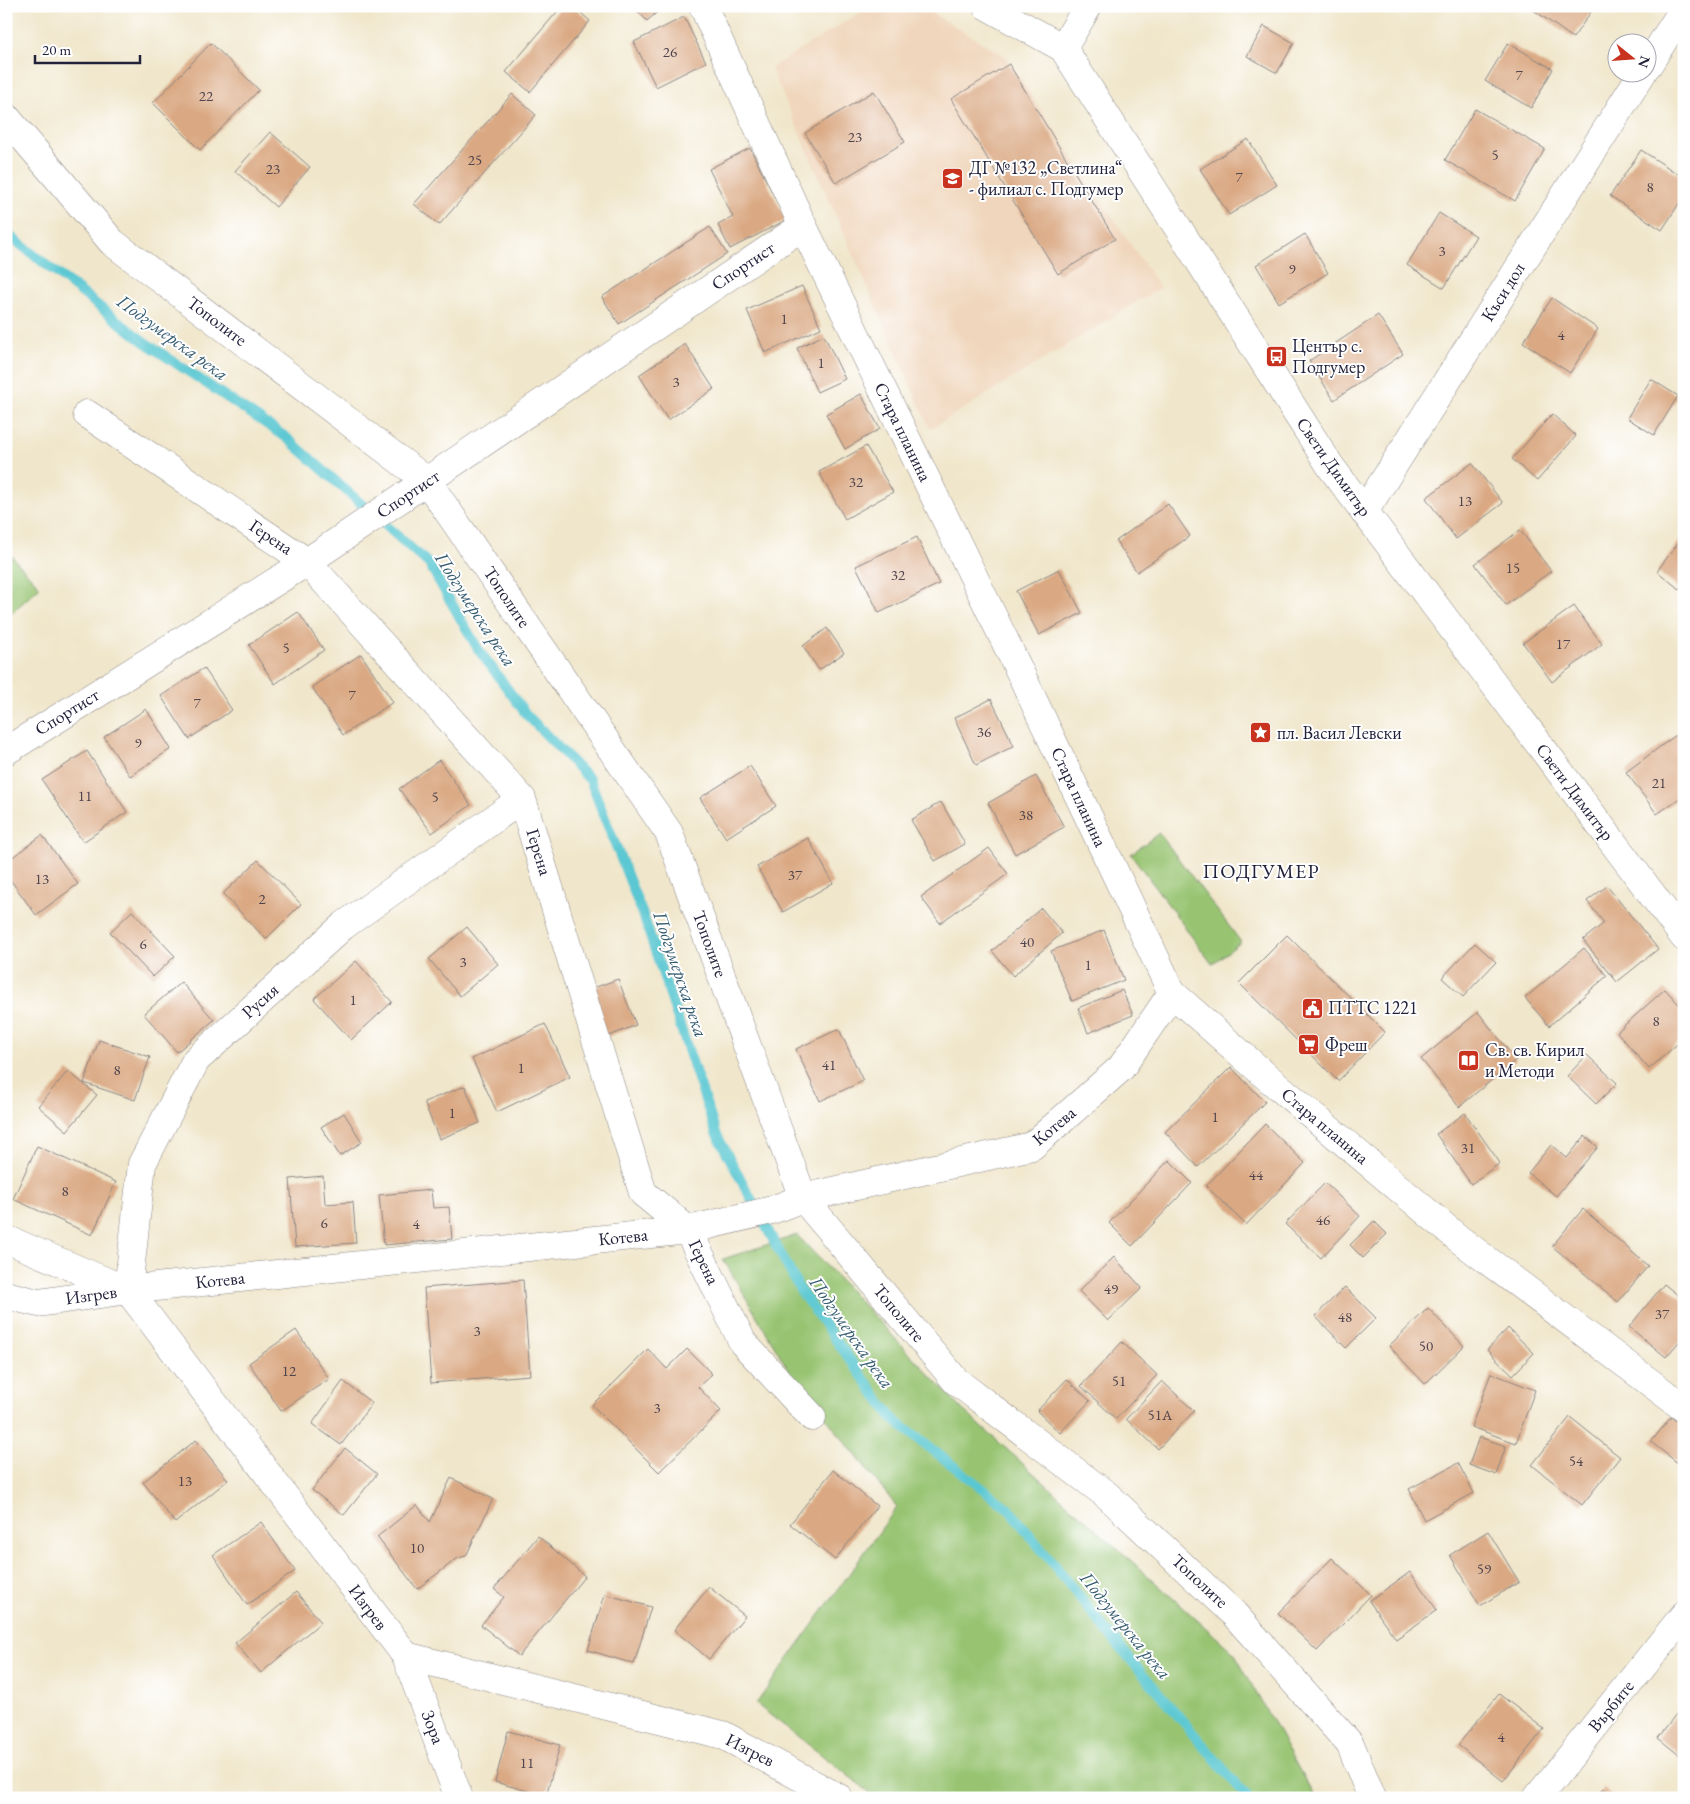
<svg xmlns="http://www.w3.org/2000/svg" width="1690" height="1804" viewBox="0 0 1690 1804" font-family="'EB Garamond',serif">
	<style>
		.built { fill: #f0d6bc }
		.green { fill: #98c472; stroke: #5d7356 }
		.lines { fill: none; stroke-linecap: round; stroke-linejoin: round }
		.stream { stroke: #5ac7d2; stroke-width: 10 }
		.building { fill: #daa983 }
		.minor-casing { stroke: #898483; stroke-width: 29 }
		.tertiary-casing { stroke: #898483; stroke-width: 29 }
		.minor { stroke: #fff; stroke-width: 28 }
		.tertiary { stroke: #fff; stroke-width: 28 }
		.labels { text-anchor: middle; stroke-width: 4; stroke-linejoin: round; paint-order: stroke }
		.number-label { font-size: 15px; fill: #50444d }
		.poi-label { font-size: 18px; fill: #22223b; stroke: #fff; text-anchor: start }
		.street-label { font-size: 18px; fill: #22223b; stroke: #fff }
		.water-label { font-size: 19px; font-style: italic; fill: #365c70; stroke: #fff }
		.quarter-label { font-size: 20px; letter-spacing: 1px; fill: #22223b; stroke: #fff }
	</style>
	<rect width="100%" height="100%" fill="#fff"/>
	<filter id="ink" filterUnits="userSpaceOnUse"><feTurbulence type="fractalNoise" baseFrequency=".02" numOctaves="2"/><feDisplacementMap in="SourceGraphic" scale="10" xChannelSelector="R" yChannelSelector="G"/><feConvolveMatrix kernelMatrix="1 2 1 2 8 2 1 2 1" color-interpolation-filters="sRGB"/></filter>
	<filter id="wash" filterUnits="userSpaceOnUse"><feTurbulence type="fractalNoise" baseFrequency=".0096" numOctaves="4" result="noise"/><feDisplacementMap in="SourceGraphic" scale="20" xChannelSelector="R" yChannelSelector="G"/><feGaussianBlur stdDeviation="1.12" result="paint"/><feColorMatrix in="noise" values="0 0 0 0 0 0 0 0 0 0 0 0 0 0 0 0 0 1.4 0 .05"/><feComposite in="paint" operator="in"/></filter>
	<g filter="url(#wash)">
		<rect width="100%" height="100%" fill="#f0e6cb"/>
		<path class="built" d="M870 6H920L1005 56 1160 288 930 429 771 68Z"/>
		<path class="green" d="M6 550 40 587 6 618Z
			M1159 833 1241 942 1212 964 1131 854Z
			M797 1235 963 1410 1234 1653 1315 1798H877L756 1704 897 1507 791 1374 723 1259Z"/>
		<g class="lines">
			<path class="stream" d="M6 233 143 341 287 438 429 564 478 649 526 714 590 780 643 915 716 1133 801 1292 894 1420 1009 1509 1114 1640 1248 1798"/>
		</g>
		<g id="blocks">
			<path class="building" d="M562 6H573L590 21 530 92 506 72Z
				M633 6H664L647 21Z
				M1528 6H1595L1573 38Z
				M684 17 706 62 656 87 634 42Z
				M1264 26 1294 43 1277 73 1247 56Z
				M211 43 259 90 200 150 153 103Z
				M1508 43 1553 69 1531 108 1485 81Z
				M1009 64 1115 239 1058 274 951 99Z
				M874 91 905 142 836 183 805 133Z
				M512 94 536 115 439 225 414 204Z
				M1475 109 1545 149 1515 201 1445 160Z
				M270 132 310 167 276 207 235 171Z
				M1248 139 1277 185 1229 215 1200 169Z
				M750 148 786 220 730 249 718 225 733 217 709 169Z
				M1641 150 1684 178V196L1662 230 1610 196Z
				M1439 213 1476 236 1444 288 1407 265Z
				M710 227 727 254 619 324 602 297Z
				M1305 234 1328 273 1279 303 1256 265Z
				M802 286 821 328 765 353 747 310Z
				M1552 298 1598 329 1570 373 1523 342Z
				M1378 315 1403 354 1334 400 1309 361Z
				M824 335 845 379 817 392 797 348Z
				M685 344 714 389 668 420 639 375Z
				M1651 379 1678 396 1654 435 1627 418Z
				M861 394 880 429 845 449 826 414Z
				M1552 414 1576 436 1537 481 1512 459Z
				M866 446 893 492 845 519 819 472Z
				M1472 463 1503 503 1456 539 1426 498Z
				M1168 504 1190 536 1137 572 1116 541Z
				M1520 530 1551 571 1506 605 1475 564Z
				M917 537 939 584 879 613 856 566Z
				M1682 538 1684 583 1679 589 1657 571Z
				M1059 569 1082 613 1039 635 1016 591Z
				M1574 606 1602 644 1552 682 1523 643Z
				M298 612 324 650 275 684 249 645Z
				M827 628 844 653 819 670 803 646Z
				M361 654 393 702 343 735 312 687Z
				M204 668 232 710 189 739 161 696Z
				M991 699 1014 746 976 765 954 718Z
				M146 709 171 749 130 776 104 737Z
				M1684 729V795L1657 814 1626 772Z
				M87 751 127 812 83 842 42 780Z
				M439 760 471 805 432 833 399 789Z
				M750 766 776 806 726 838 700 798Z
				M1036 776 1064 827 1015 854 988 803Z
				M941 802 965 844 935 861 911 820Z
				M42 835 78 884 36 915 6 874V862Z
				M808 838 833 883 783 912 757 867Z
				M989 848 1008 874 940 923 921 897Z
				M258 860 301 904 266 939 223 894Z
				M1607 886 1658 949 1617 982 1583 940 1604 923 1587 901Z
				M1041 908 1062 933 1013 976 992 951Z
				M132 911 175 956 153 977 110 932Z
				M467 927 498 964 460 996 429 959Z
				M1104 930 1124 980 1072 1001 1051 951Z
				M1287 935 1385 1032 1338 1081 1239 983Z
				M1475 943 1496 962 1463 997 1442 978Z
				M1584 948 1607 976 1549 1026 1525 998Z
				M356 961 392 1002 351 1040 314 999Z
				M618 979 636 1025 607 1037 588 990Z
				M181 982 214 1020 177 1052 144 1014Z
				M1665 989 1684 1010V1038L1649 1069 1617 1032Z
				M1122 990 1133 1015 1088 1033 1078 1008Z
				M1478 1012 1516 1060 1459 1107 1421 1059Z
				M545 1024 570 1077 497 1112 472 1059Z
				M839 1029 863 1081 820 1101 796 1049Z
				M99 1040 150 1057 135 1100 84 1083Z
				M1587 1055 1617 1083 1596 1104 1567 1076Z
				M1231 1067 1265 1102 1198 1167 1165 1132Z
				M68 1071 97 1095 67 1131 38 1106Z
				M465 1086 480 1123 439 1139 424 1102Z
				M344 1113 362 1142 340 1156 321 1127Z
				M1465 1113 1500 1163 1471 1184 1436 1134Z
				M1265 1124 1305 1163 1246 1225 1206 1186Z
				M1585 1136 1598 1147 1556 1196 1528 1173 1551 1145 1567 1158Z
				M37 1146 116 1182 92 1235 13 1199Z
				M1169 1160 1192 1183 1132 1246 1109 1223Z
				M323 1176 325 1204 353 1202 356 1243 295 1247 290 1179Z
				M1325 1183 1360 1216 1321 1258 1285 1224Z
				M431 1190 433 1208 449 1207 452 1239 384 1245 379 1195Z
				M1583 1209 1648 1266 1618 1302 1552 1246Z
				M1374 1221 1387 1234 1363 1258 1350 1245Z
				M1114 1257 1142 1288 1108 1321 1079 1291Z
				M523 1280 530 1375 431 1383 424 1288Z
				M1664 1284 1684 1300V1336L1666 1357 1629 1327Z
				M1345 1287 1376 1318 1346 1348 1315 1316Z
				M1428 1308 1464 1346 1425 1384 1389 1346Z
				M1508 1328 1534 1353 1513 1375 1487 1350Z
				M296 1330 329 1379 281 1411 249 1363Z
				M1122 1342 1157 1375 1116 1419 1081 1386Z
				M648 1349 667 1369 687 1349 712 1374 698 1387 721 1411 659 1472 592 1405Z
				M1491 1373 1535 1390 1516 1443 1471 1427Z
				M1067 1379 1090 1401 1060 1433 1037 1411Z
				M343 1381 372 1403 341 1445 312 1424Z
				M1162 1381 1194 1411 1158 1449 1126 1419Z
				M1570 1417 1620 1457 1582 1505 1532 1465Z
				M1671 1417 1684 1427V1468L1651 1442Z
				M1479 1437 1506 1446 1496 1475 1469 1465Z
				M196 1440 228 1480 175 1523 143 1482Z
				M345 1448 377 1474 344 1515 312 1490Z
				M1458 1463 1474 1493 1424 1520 1409 1489Z
				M833 1470 877 1506 835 1560 790 1524Z
				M451 1478 493 1499 466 1556 458 1558 417 1589 377 1537 417 1505 430 1522Z
				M261 1522 295 1571 247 1605 213 1555Z
				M1488 1531 1519 1582 1480 1606 1450 1555Z
				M538 1536 585 1576 519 1656 481 1625 504 1597 494 1589Z
				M1332 1558 1371 1595 1317 1651 1278 1613Z
				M1410 1572 1437 1610 1396 1639 1369 1601Z
				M709 1587 745 1616 709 1659 674 1630Z
				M296 1592 321 1622 261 1673 235 1643Z
				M605 1594 651 1607 634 1664 588 1650Z
				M1499 1694 1544 1729 1503 1781 1458 1745Z
				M1684 1705V1759L1658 1738Z
				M508 1731 560 1745 546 1796 495 1782Z
				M1603 1788 1615 1798H1595Z"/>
		</g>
	</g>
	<g filter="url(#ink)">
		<use href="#blocks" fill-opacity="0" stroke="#898483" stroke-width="1"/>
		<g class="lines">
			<defs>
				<path id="minor" d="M703 6 803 226 1019 670 1172 993 1267 1077 1459 1239 1684 1408
					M1063 48 1088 6
					M1648 65 1684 8
					M6 117 112 242 427 481 669 833 803 1198 956 1381 1108 1496 1234 1614 1350 1744 1372 1798
					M87 414 307 562 522 799 643 1193 688 1230 743 1343 812 1417
					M1364 512 1643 72
					M6 751 307 562 803 226
					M6 1239 126 1290
					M128 1290 142 1164 196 1060 343 926 522 799
					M128 1290 406 1656 459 1798
					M6 1295 38 1303 128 1290 688 1230 772 1210 803 1198 1032 1146 1121 1068 1172 993
					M406 1656 723 1735 839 1798
					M1537 1798 1684 1615"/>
				<path id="tertiary" d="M987 6 1063 48 1331 467 1684 937"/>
			</defs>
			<use href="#minor" class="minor-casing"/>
			<use href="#tertiary" class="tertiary-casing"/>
			<use href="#minor" class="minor"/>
			<use href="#tertiary" class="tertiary"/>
		</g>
	</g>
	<defs>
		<symbol id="school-square" viewBox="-11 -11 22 22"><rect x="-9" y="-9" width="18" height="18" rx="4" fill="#c8321e" stroke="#fff"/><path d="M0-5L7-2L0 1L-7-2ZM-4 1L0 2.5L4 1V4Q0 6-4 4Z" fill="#fff"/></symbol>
		<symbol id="bus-square" viewBox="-11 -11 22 22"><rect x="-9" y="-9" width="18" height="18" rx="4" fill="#c8321e" stroke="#fff"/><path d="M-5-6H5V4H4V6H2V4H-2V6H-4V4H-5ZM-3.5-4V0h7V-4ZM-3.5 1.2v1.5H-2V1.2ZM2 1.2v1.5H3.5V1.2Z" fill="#fff"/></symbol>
		<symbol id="sight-square" viewBox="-11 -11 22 22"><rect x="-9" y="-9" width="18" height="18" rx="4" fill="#c8321e" stroke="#fff"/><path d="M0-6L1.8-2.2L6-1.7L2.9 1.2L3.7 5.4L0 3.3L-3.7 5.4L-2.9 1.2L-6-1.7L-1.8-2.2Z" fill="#fff"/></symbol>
		<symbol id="civic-square" viewBox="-11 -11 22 22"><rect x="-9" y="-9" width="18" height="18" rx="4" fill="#c8321e" stroke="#fff"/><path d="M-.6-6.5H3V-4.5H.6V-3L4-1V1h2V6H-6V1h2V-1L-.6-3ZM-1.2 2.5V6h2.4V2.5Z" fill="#fff"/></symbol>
		<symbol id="supermarket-square" viewBox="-11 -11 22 22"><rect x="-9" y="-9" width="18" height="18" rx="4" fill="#c8321e" stroke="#fff"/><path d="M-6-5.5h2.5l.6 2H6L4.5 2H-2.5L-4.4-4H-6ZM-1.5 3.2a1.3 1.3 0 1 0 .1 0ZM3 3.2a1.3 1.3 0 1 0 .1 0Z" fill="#fff"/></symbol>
		<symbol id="library-square" viewBox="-11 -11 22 22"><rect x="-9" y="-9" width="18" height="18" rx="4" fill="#c8321e" stroke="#fff"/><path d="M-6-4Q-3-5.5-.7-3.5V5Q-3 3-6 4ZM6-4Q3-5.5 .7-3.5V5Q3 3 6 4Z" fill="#fff"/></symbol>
	</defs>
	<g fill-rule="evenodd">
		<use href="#school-square" x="940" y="166" width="25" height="25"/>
		<use href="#bus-square" x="1264" y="344" width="25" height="25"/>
		<use href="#sight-square" x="1248" y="720" width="25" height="25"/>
		<use href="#civic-square" x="1300" y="996" width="25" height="25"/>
		<use href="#supermarket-square" x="1296" y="1032" width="25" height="25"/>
		<use href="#library-square" x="1456" y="1048" width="25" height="25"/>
	</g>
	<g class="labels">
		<g class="number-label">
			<text x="670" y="57">26</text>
			<text x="1519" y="80">7</text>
			<text x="206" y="101">22</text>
			<text x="855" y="142">23</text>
			<text x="1495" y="160">5</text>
			<text x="475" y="165">25</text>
			<text x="273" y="174">23</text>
			<text x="1239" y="182">7</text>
			<text x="1650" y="192">8</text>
			<text x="1442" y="256">3</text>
			<text x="1292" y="274">9</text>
			<text x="784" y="324">1</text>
			<text x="1561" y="340">4</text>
			<text x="821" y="368">1</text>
			<text x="676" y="387">3</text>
			<text x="856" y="487">32</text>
			<text x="1465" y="506">13</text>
			<text x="1513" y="573">15</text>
			<text x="898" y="580">32</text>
			<text x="1563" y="649">17</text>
			<text x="286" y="653">5</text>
			<text x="352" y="700">7</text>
			<text x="197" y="708">7</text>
			<text x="984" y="737">36</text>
			<text x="138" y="748">9</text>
			<text x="1659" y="788">21</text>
			<text x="85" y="801">11</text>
			<text x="435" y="802">5</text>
			<text x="1026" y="820">38</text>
			<text x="795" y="880">37</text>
			<text x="42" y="884">13</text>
			<text x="262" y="904">2</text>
			<text x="1027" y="947">40</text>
			<text x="143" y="949">6</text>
			<text x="463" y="967">3</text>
			<text x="1088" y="970">1</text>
			<text x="353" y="1005">1</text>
			<text x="1656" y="1026">8</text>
			<text x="829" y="1070">41</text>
			<text x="521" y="1073">1</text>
			<text x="117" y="1075">8</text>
			<text x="452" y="1118">1</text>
			<text x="1215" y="1122">1</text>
			<text x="1468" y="1153">31</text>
			<text x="1256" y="1180">44</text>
			<text x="65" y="1196">8</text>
			<text x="1323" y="1225">46</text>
			<text x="324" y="1228">6</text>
			<text x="416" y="1229">4</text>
			<text x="1111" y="1294">49</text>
			<text x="1662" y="1319">37</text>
			<text x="1345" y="1322">48</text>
			<text x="477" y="1336">3</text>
			<text x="1426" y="1351">50</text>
			<text x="289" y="1376">12</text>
			<text x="1119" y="1386">51</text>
			<text x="657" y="1413">3</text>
			<text x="1160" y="1420">51А</text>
			<text x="1576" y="1466">54</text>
			<text x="185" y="1486">13</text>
			<text x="417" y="1553">10</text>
			<text x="1484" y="1574">59</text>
			<text x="1501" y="1742">4</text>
			<text x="527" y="1768">11</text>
		</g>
		<g class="poi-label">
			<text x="969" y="174">ДГ №132 „Светлина“<tspan x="969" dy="21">- филиал с. Подгумер</tspan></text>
			<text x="1292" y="352">Център с.<tspan x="1292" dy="21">Подгумер</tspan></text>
			<text x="1277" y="739">пл. Васил Левски</text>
			<text x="1328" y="1014">ПТТС 1221</text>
			<text x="1325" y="1051">Фреш</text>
			<text x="1485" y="1056">Св. св. Кирил<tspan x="1485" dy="21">и Методи</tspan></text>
		</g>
		<g class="street-label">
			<text transform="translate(743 266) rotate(-34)" y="6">Спортист</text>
			<text transform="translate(1503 292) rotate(-58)" y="6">Къси дол</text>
			<text transform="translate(217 321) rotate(37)" y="6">Тополите</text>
			<text transform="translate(903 432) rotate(64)" y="6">Стара планина</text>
			<text transform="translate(1334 467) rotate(55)" y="6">Свети Димитър</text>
			<text transform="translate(408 494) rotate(-34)" y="6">Спортист</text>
			<text transform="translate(271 537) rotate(34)" y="6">Герена</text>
			<text transform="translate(507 597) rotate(56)" y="6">Тополите</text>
			<text transform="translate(67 712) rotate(-32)" y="6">Спортист</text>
			<text transform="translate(1575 792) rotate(53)" y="6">Свети Димитър</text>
			<text transform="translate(1079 797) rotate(65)" y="6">Стара планина</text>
			<text transform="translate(539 852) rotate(73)" y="6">Герена</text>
			<text transform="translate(710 944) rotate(70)" y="6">Тополите</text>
			<text transform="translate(260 1001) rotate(-42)" y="6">Русия</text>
			<text transform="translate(1054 1126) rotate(-40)" y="6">Котева</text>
			<text transform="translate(1325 1126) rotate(40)" y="6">Стара планина</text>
			<text transform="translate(623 1237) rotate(-6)" y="6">Котева</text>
			<text transform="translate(704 1262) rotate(64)" y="6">Герена</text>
			<text transform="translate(220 1280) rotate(-6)" y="6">Котева</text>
			<text transform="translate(91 1295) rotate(-8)" y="6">Изгрев</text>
			<text transform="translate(899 1313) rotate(50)" y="6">Тополите</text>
			<text transform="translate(1200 1581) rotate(43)" y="6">Тополите</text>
			<text transform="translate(368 1607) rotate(53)" y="6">Изгрев</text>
			<text transform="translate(1611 1706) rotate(-51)" y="6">Върбите</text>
			<text transform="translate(433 1727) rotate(69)" y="6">Зора</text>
			<text transform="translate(750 1750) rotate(27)" y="6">Изгрев</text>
		</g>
		<g class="water-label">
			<text transform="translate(173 337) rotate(36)" y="7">Подгумерска река</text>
			<text transform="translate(476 609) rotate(57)" y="7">Подгумерска река</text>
			<text transform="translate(681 974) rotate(71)" y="7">Подгумерска река</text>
			<text transform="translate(852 1332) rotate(55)" y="7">Подгумерска река</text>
			<text transform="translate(1126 1625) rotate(51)" y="7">Подгумерска река</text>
		</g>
		<g class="quarter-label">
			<text x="1261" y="878">ПОДГУМЕР</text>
		</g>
	</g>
	<rect width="1690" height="1804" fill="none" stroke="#fff" stroke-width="25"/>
	<g transform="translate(1632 58) rotate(107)"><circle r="24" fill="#ffffff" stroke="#a7a7b1"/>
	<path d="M0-4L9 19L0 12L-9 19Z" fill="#c8321e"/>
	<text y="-8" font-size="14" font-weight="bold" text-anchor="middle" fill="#22223b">N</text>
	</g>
	<path d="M35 55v8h105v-8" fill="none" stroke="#22223b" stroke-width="2.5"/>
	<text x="42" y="55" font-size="15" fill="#22223b" stroke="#ffffff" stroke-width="4" paint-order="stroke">20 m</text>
</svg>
